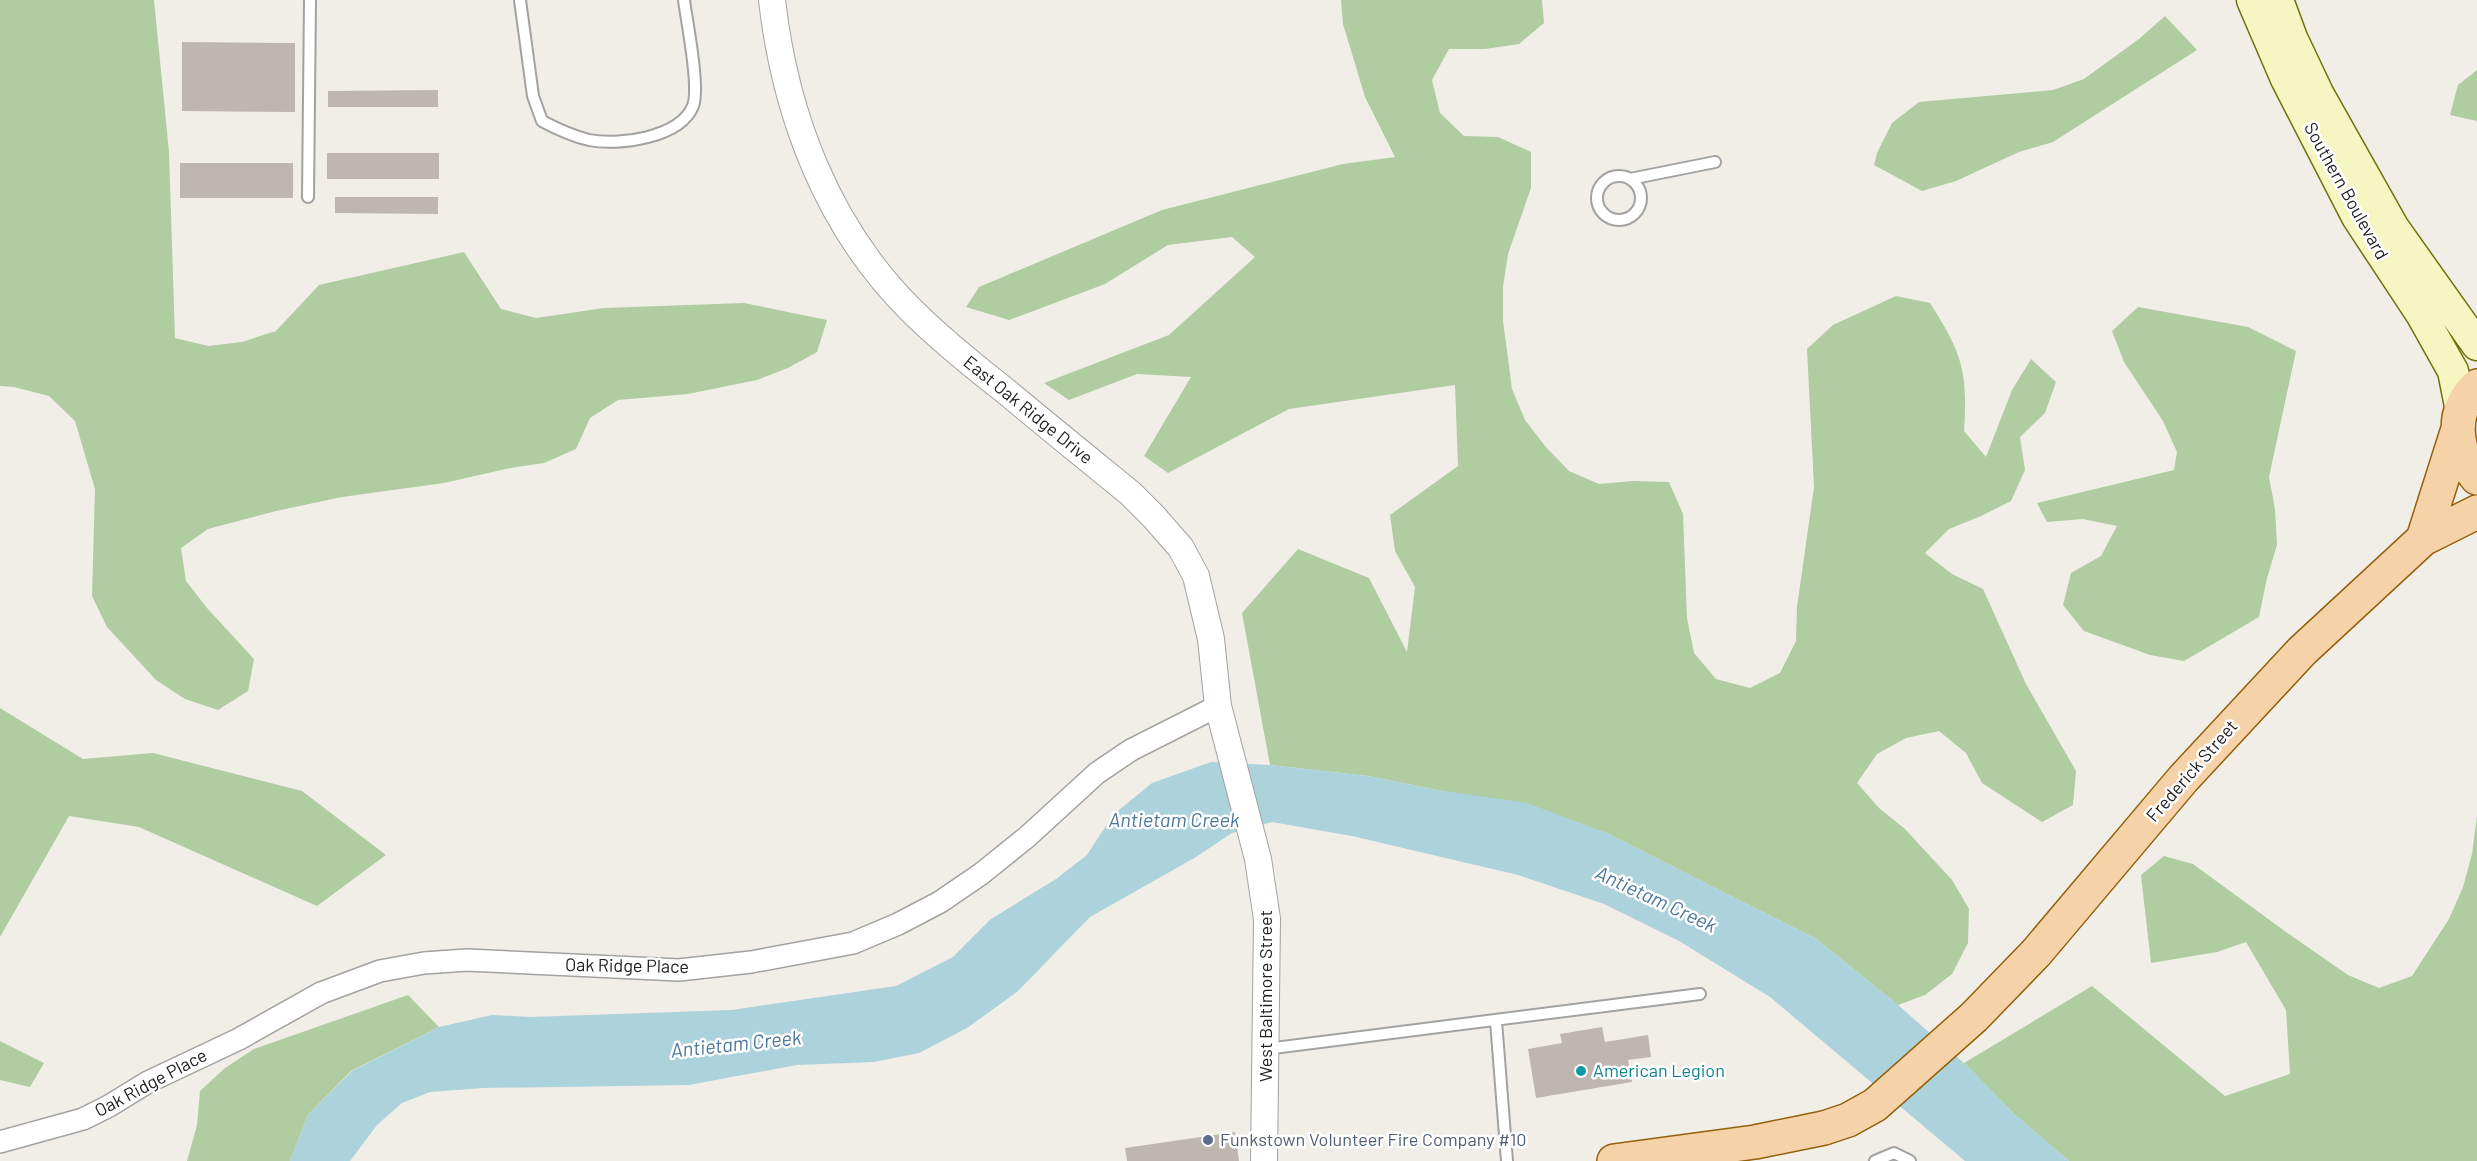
<svg xmlns="http://www.w3.org/2000/svg" width="2477" height="1161" viewBox="0 0 2477 1161" font-family="Barlow,sans-serif">
	<style>
		.forest { fill: #afcda0 }
		.water { fill: #acd2db }
		.building { fill: #beb7b1 }
		.lines { fill: none; stroke-linecap: round; stroke-linejoin: round }
		.service-casing { stroke: #a2a2a2; stroke-width: 14 }
		.minor-casing { stroke: #a2a2a2; stroke-width: 24 }
		.tertiary-casing { stroke: #a2a2a2; stroke-width: 28 }
		.secondary-casing { stroke: #6b730d; stroke-width: 33 }
		.primary-casing { stroke: #93610b; stroke-width: 36 }
		.service { stroke: #fff; stroke-width: 10 }
		.minor { stroke: #fff; stroke-width: 21 }
		.tertiary { stroke: #fff; stroke-width: 26 }
		.secondary { stroke: #f5f6c1; stroke-width: 30 }
		.primary { stroke: #f6d2a8; stroke-width: 33 }
		.culture-dot { fill: #0f9aa8; stroke: #fff; stroke-width: 2 }
		.service-dot { fill: #5c6f8a; stroke: #fff; stroke-width: 2 }
		.labels { text-anchor: middle; stroke-width: 5; stroke-linejoin: round; paint-order: stroke }
		.street-label { font-size: 18px; fill: #212121; stroke: #fff }
		.culture-label { font-size: 18px; fill: #0d838f; stroke: #fff; text-anchor: start }
		.service-label { font-size: 18px; fill: #4e5e75; stroke: #fff; text-anchor: start }
		.water-label { font-size: 20px; font-style: italic; fill: #4c779c; stroke: #fff }
	</style>
	<rect width="100%" height="100%" fill="#f1eee8"/>
	<path class="forest" d="M0 0H154L169 152 175 338 208 346 242 342 276 331 319 285 464 252 501 309 536 318 604 308 744 303 827 320 817 352 788 368 757 380 688 394 618 400 590 418 576 449 544 463 510 468 444 483 342 497 276 511 208 529 181 548 186 581 207 608 254 659 248 691 218 710 185 699 156 680 107 627 92 596 95 489 75 421 49 396 14 387 0 386Z
		M1341 0H1542L1544 23 1519 44 1485 49H1449L1432 80 1440 113 1464 136 1498 137 1531 152V188L1508 254 1503 287V321L1512 389 1525 420 1545 446 1569 471 1599 484 1633 481 1669 482 1683 514 1687 618 1694 653 1716 679 1750 688 1780 673 1796 641 1797 607 1814 487 1807 349 1833 325 1896 296 1930 303C1962 353 1968 371 1964 431L1986 457 2012 390 2031 359 2056 382 2045 413 2020 437 2025 470 2011 501 1981 516 1949 529 1925 553 1952 574 1983 589 2026 684 2076 771 2073 805 2042 822 1982 783 1966 753 1939 731 1906 738 1877 754 1857 783 1879 808 1905 829 1952 880 1969 909 1968 943 1952 974 1925 995 1898 1005 1815 938 1604 832 1437 790 1368 776 1270 765 1242 613 1298 549 1369 578 1407 652 1415 587 1395 551 1390 515 1458 466 1455 385 1289 409 1168 473 1144 456 1191 377 1137 374 1069 400 1044 383 1169 335 1255 257 1232 237 1168 245 1105 284 1009 320 966 307 979 287 1162 210 1343 164 1395 157 1365 97 1343 24Z
		M2165 16 2197 50 2053 142 2019 152 1956 181 1922 191 1874 165 1877 153 1892 123 1919 102 2053 90 2084 79 2139 39Z
		M2477 70V121L2450 115 2458 85Z
		M2138 307 2248 327 2296 351 2269 477 2275 509 2277 545 2267 578 2259 617 2184 661 2150 655 2084 631 2063 605 2071 573 2101 556 2117 526 2083 519 2047 522 2037 503 2174 470 2177 452 2163 421 2124 362 2112 331Z
		M0 708 83 759 153 753 302 791 386 855 317 906 139 827 69 816 0 937Z
		M2477 816V1161H2069L2014 1114 1964 1063 2092 986 2225 1096 2290 1074 2286 1010 2246 942 2217 952 2151 963 2141 875 2164 856 2193 864 2286 932 2348 975 2379 988 2412 976 2449 919 2463 887 2472 854Z
		M408 995 439 1027 351 1071 308 1115 290 1161H187L197 1125 200 1091 225 1068 254 1049Z
		M0 1041 44 1063 30 1087 0 1080Z"/>
	<path class="water" d="M1211 762 1270 765 1368 776 1437 790 1527 803 1604 832 1815 938 1898 1005 1964 1063 2014 1114 2069 1161H1965L1770 997 1679 941 1604 904 1518 875 1352 836 1272 822 1232 833 1196 857 1090 917 1017 992 967 1028 919 1053 874 1062 797 1065 689 1085 483 1088 430 1092 402 1103 377 1125 350 1161H290L308 1115 352 1071 439 1027 492 1015 531 1017 731 1010 896 986 953 957 991 919 1056 879 1087 855 1113 815 1152 783Z"/>
	<path class="building" d="M182 42 295 43V112L182 111Z
		M438 90V107H328V91Z
		M327 153H439V179H327Z
		M180 163H293V198H180Z
		M335 197H438V214L335 213Z
		M1602 1027 1605 1042 1648 1035 1651 1057 1628 1060 1632 1082 1536 1098 1528 1049 1562 1043 1560 1034Z
		M1235 1132 1239 1161H1127L1125 1148Z"/>
	<g class="lines">
		<defs>
			<path id="service" d="M520 0 533 96 542 121C557 129 572 136 589 140 618 146 680 138 693 106 700 87 687 23 684 0
				M1597 198a22 22 0 1 1 44 0a22 22 0 1 1-44 0Z
				M1630 179 1715 162
				M308 197 310 0
				M1496 1021 1507 1161
				M1266 1049 1700 994
				M1875 1161 1894 1153 1910 1161"/>
			<path id="minor" d="M0 1142 83 1119 109 1106 148 1082 239 1039 321 993 380 971 424 963 467 960 679 970 751 962 853 943 898 924 940 902 981 874 1027 837 1097 773 1131 750 1218 706"/>
			<path id="tertiary" d="M772 0C785 114 827 226 910 309 939 338 971 364 1003 389 1045 424 1087 458 1130 493L1154 517 1181 548 1196 576 1211 639 1218 706 1258 859 1267 919 1264 1161"/>
			<path id="secondary" d="M2252 0 2286 79 2357 217 2421 314 2453 371 2461 411
				M2278 0 2292 38 2318 93 2394 228 2477 345"/>
			<path id="primary" d="M2477 386C2449 412 2455 451 2477 478
				M2423 539 2457 432
				M1614 1161 1755 1142 1824 1128 1848 1120 1875 1105 1974 1017 2036 953 2183 779 2302 651 2423 539 2477 512"/>
		</defs>
		<use href="#service" class="service-casing"/>
		<use href="#minor" class="minor-casing"/>
		<use href="#tertiary" class="tertiary-casing"/>
		<use href="#secondary" class="secondary-casing"/>
		<use href="#primary" class="primary-casing"/>
		<use href="#service" class="service"/>
		<use href="#minor" class="minor"/>
		<use href="#tertiary" class="tertiary"/>
		<use href="#secondary" class="secondary"/>
		<use href="#primary" class="primary"/>
	</g>
	<circle class="culture-dot" cx="1581" cy="1071" r="6"/>
	<circle class="service-dot" cx="1208" cy="1140" r="6"/>
	<g class="labels">
		<g class="street-label">
			<text transform="translate(2346 191) rotate(61)" y="6">Southern Boulevard</text>
			<text transform="translate(1028 410) rotate(39)" y="6">East Oak Ridge Drive</text>
			<text transform="translate(2192 771) rotate(-49)" y="6">Frederick Street</text>
			<text transform="translate(627 966) rotate(1)" y="6">Oak Ridge Place</text>
			<text transform="translate(1266 996) rotate(-90)" y="6">West Baltimore Street</text>
			<text transform="translate(151 1083) rotate(-28)" y="6">Oak Ridge Place</text>
		</g>
		<g class="culture-label">
			<text x="1593" y="1077">American Legion</text>
		</g>
		<g class="service-label">
			<text x="1220" y="1146">Funkstown Volunteer Fire Company #10</text>
		</g>
		<g class="water-label">
			<text x="1174" y="827">Antietam Creek</text>
			<text transform="translate(1656 899) rotate(25)" y="7">Antietam Creek</text>
			<text transform="translate(736 1044) rotate(-6)" y="7">Antietam Creek</text>
		</g>
	</g>
</svg>
